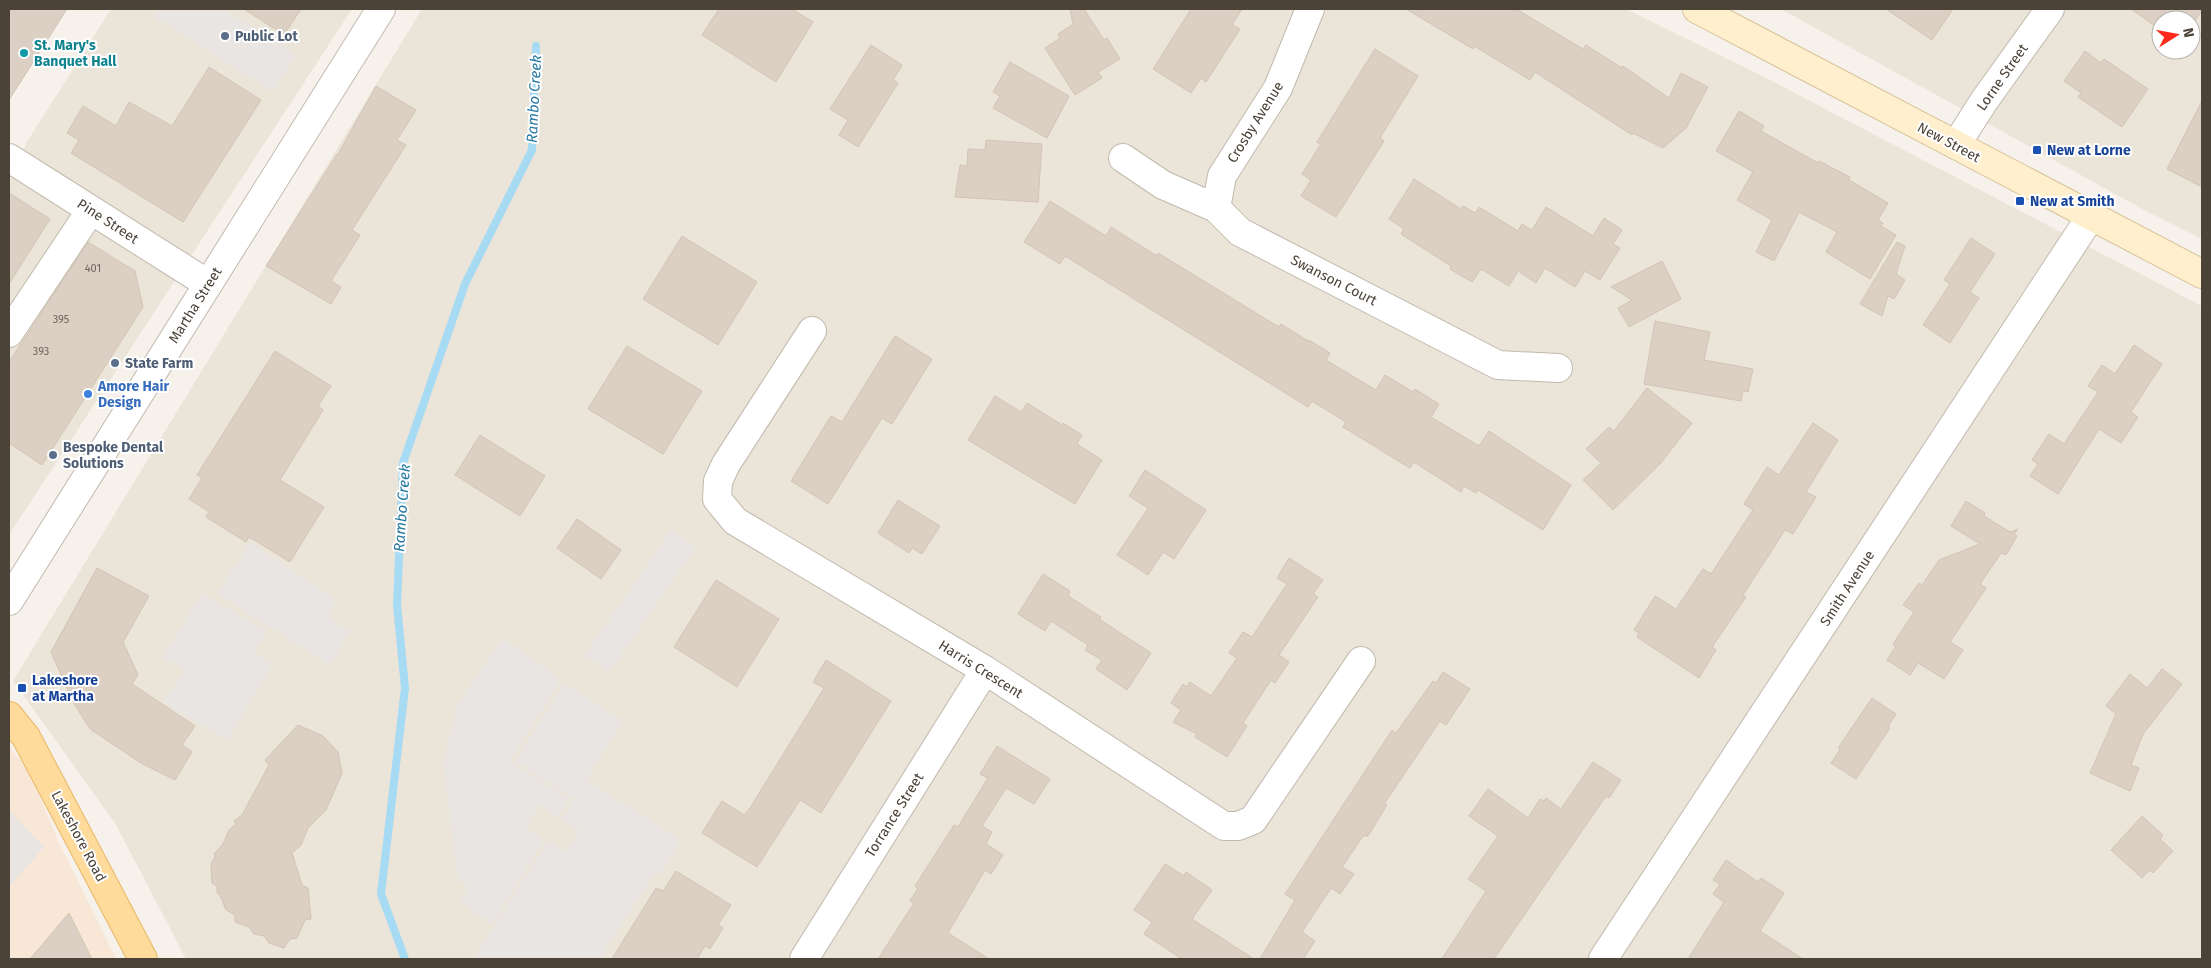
<svg xmlns="http://www.w3.org/2000/svg" width="2211" height="968" viewBox="0 0 2211 968" font-family="'Fira Sans',sans-serif">
	<style>
		.residential { fill: #eae4d9; fill-rule: evenodd }
		.commercial { fill: #f8e7d7 }
		.parking { fill: #e8e5e3 }
		.lines { fill: none; stroke-linecap: round; stroke-linejoin: round }
		.stream { stroke: #a7daf3; stroke-width: 8 }
		.building { fill: #dbd0c3; stroke: #d3c4b3 }
		.minor-casing { stroke: #c2b9ad; stroke-width: 30 }
		.tertiary-casing { stroke: #c2b9ad; stroke-width: 30 }
		.secondary-casing { stroke: #d7c29a; stroke-width: 30 }
		.primary-casing { stroke: #e9b767; stroke-width: 30 }
		.minor { stroke: #fff; stroke-width: 28 }
		.tertiary { stroke: #fff; stroke-width: 28 }
		.secondary { stroke: #ffefcc; stroke-width: 28 }
		.primary { stroke: #ffdb9b; stroke-width: 28 }
		.service-dot { fill: #5c6f8a; stroke: #fff; stroke-width: 2 }
		.culture-dot { fill: #0f9aa8; stroke: #fff; stroke-width: 2 }
		.transit-dot { fill: #1a4fb4; stroke: #fff; stroke-width: 2 }
		.shop-dot { fill: #3f7fe0; stroke: #fff; stroke-width: 2 }
		.labels { text-anchor: middle; stroke-width: 4; stroke-linejoin: round; paint-order: stroke }
		.number-label { font-size: 11px; fill: #6f665b }
		.service-label { font-size: 14px; font-weight: bold; fill: #4e5e75; stroke: #fff; text-anchor: start }
		.culture-label { font-size: 14px; font-weight: bold; fill: #0d838f; stroke: #fff; text-anchor: start }
		.street-label { font-size: 14px; fill: #4b4238; stroke: #fff }
		.transit-label { font-size: 14px; font-weight: bold; fill: #164399; stroke: #fff; text-anchor: start }
		.shop-label { font-size: 14px; font-weight: bold; fill: #366cbe; stroke: #fff; text-anchor: start }
		.water-label { font-size: 15px; font-style: italic; fill: #2879a2; stroke: #fff }
	</style>
	<rect width="100%" height="100%" fill="#f6f2eb"/>
	<path class="residential" d="M111 9H352L9 535V183L27 142Z
		M422 9H1626L1768 79 2202 306V959H186L115 823 13 681Z
		M1781 9H2202V239L2144 210ZM2161 20H2191V50H2161Z"/>
	<path class="commercial" d="M9 747 29 770 58 840 116 959H9Z"/>
	<path class="parking" d="M160 9H223L296 55 273 92 155 17Z
		M671 530 696 547 609 672 585 655Z
		M250 543 337 600 327 616 350 632 329 665 217 593Z
		M202 593 267 632 254 653 273 664 227 740 164 702 184 670 163 657Z
		M503 638 561 680 510 761 570 800 557 817 540 804 526 827 544 840 492 925 460 901 468 887 458 879 443 763 458 703Z
		M564 683 623 721 586 780 681 840 660 875 655 872 600 959H473L548 841 566 852 580 831 561 819 574 799 515 761Z
		M9 810 44 847 9 887Z"/>
	<g class="lines">
		<path class="stream" d="M405 959 381 894 405 688 397 605 403 463 465 284 532 150 536 46"/>
	</g>
	<path class="building" d="M9 9H67L9 100Z
		M244 9H301L284 35Z
		M719 9H792L813 22 776 82 702 35Z
		M1070 9H1084L1104 40 1107 38 1120 59 1098 72 1102 78 1075 95 1045 48 1060 38 1058 34 1073 24Z
		M1191 9H1242L1232 25 1240 29 1206 82 1201 78 1191 93 1153 69Z
		M1406 9H1516L1583 49 1586 45 1622 68 1623 66 1669 98 1681 73 1708 87 1686 128 1663 148 1633 133 1632 135 1535 72 1530 80 1474 46 1473 49Z
		M1886 9H1953L1932 40Z
		M2131 9H2202V10L2191 27V20H2161V30Z
		M871 45 902 65 893 80 898 83 858 147 839 135 848 120 830 109Z
		M1375 49 1418 76 1380 138 1384 141 1336 217 1301 196 1311 180 1302 174 1321 144 1317 142Z
		M2085 51 2101 63 2104 59 2148 89 2122 127 2078 97 2081 93 2064 81Z
		M1010 62 1069 96 1047 138 993 108 1000 96 993 92Z
		M209 67 261 100 183 222 71 153 79 140 67 133 83 106 116 126 129 102 172 126Z
		M376 86 416 110 397 140 406 145 352 230 360 235 331 281 341 287 331 304 266 266 337 154H338Z
		M2202 101V187L2167 169Z
		M1739 111 1764 126 1761 131 1818 163 1819 161 1850 177 1849 180 1888 203 1878 220 1883 223 1881 226 1896 235 1870 279 1826 252 1837 232 1799 212 1774 261 1756 252 1772 220 1737 200 1753 172 1716 151Z
		M986 140 1042 144 1038 202 955 197 960 165 967 166 968 149 985 150Z
		M1414 179 1461 209 1463 206 1475 213 1479 207 1518 231 1522 224 1532 230 1546 207 1593 236 1604 218 1622 230 1613 244 1620 248 1600 280 1585 271 1575 287 1545 268 1536 283 1518 271 1509 286 1481 269 1472 282 1450 269 1451 266 1401 234 1404 229 1389 219Z
		M9 193 50 219 9 284Z
		M1050 201 1106 236 1111 227 1157 256 1158 253 1279 327 1281 324 1308 341 1309 340 1330 353 1326 360 1376 390 1385 375 1413 392 1415 389 1439 404 1431 417 1479 446 1489 431 1571 485 1543 530 1478 490 1476 493 1464 486 1461 492 1414 462 1410 468 1343 427 1346 422 1312 401 1308 407 1065 256 1060 264 1024 242Z
		M682 236 757 282 718 345 643 299Z
		M1971 238 1995 254 1970 292 1979 298 1950 343 1923 325 1950 284 1944 280Z
		M88 242 135 271 143 307 42 465 9 443V362Z
		M1897 242 1905 246 1896 274 1905 280 1894 299 1888 296 1882 316 1860 304Z
		M1662 261 1681 299 1629 327 1618 308 1632 300 1611 287Z
		M1655 321 1710 332 1704 360 1753 369 1748 392 1743 391 1741 401 1644 384Z
		M895 336 932 359 892 424 882 418 828 504 791 481 831 416 842 422Z
		M2134 345 2162 364 2131 412 2138 417 2121 443 2099 429 2058 494 2030 476 2038 464 2032 460 2049 434 2064 444 2098 392 2088 386 2102 365 2115 374Z
		M627 346 702 391 663 454 588 409Z
		M275 351 331 386 318 406 323 410 280 480 324 507 290 562 249 537 246 542 206 517 209 512 189 499 202 478 197 475Z
		M1647 388 1692 423 1660 464 1613 510 1583 480 1601 463 1586 449 1609 427 1614 431Z
		M995 396 1021 412 1027 403 1062 425 1063 423 1082 435 1077 444 1102 460 1075 504 968 440Z
		M1813 423 1838 440 1806 492 1816 497 1793 534 1785 530 1743 595 1746 597 1712 647 1716 650 1699 678 1637 637 1639 633 1634 630 1655 596 1676 609 1703 569 1711 574 1753 510 1744 504 1767 467 1779 475Z
		M480 435 545 476 520 516 455 475Z
		M1145 470 1206 510 1174 559 1163 552 1148 575 1117 555 1148 508 1129 496Z
		M898 500 940 526 922 554 912 548 909 553 878 533Z
		M1966 501 1985 513 1984 516 2010 532 2018 529 2014 534 2017 536 2006 555 2001 553 1980 584 1986 588 1950 642 1963 650 1944 679 1918 663 1910 675 1887 660 1896 646 1893 644 1914 612 1903 605 1919 583 1922 585 1939 560 1980 544 1951 526Z
		M577 519 621 550 601 579 557 548Z
		M1289 558 1323 580 1313 594 1318 597 1279 655 1289 662 1275 683 1271 680 1243 723 1247 726 1227 757 1195 737 1197 734 1173 722 1181 710 1171 703 1183 684 1186 687 1190 682 1211 696 1237 658 1229 653 1243 632 1252 637 1287 584 1277 578Z
		M97 568 149 596 123 642 138 675 132 684 195 726 182 745 192 752 175 780 141 763 90 729 73 702 51 652Z
		M1043 574 1070 591 1068 596 1101 617 1099 619 1151 653 1127 690 1096 669 1102 660 1085 650 1088 645 1051 621 1045 631 1018 614Z
		M716 580 779 619 737 687 674 647Z
		M826 660 891 701 821 813 800 800 757 867 702 833 722 801 744 815 750 808 824 688 813 682Z
		M2162 669 2182 684 2143 734 2131 765 2139 768 2130 791 2090 773 2116 714 2106 706 2130 674 2147 688Z
		M1443 672 1470 689 1446 725 1440 721 1384 804 1387 805 1368 836H1363L1342 867 1354 874 1340 894 1331 888 1302 932 1315 941 1303 959H1260L1295 900 1285 894 1392 730 1396 733 1433 681 1436 683Z
		M1872 698 1896 714 1888 726 1890 728 1856 779 1831 763 1840 750 1838 748Z
		M298 725 323 736 338 752 342 773 326 810 308 828 301 845 292 853 302 885 308 888 311 919 305 920 297 938 290 939 284 948 269 943 264 936 254 934 249 927 235 922V915L226 910 220 895 217 893V886L212 883 211 864 215 857 214 854 223 844 229 830 236 824 234 821 242 815 269 765 265 760Z
		M997 746 1050 779 1034 804 1006 788 982 826 992 832 986 844 1003 855 991 874 985 870 948 933 989 959H878L914 903 910 901 918 888 915 886 954 825 958 827 988 778 980 774Z
		M1593 762 1621 780 1609 798 1606 796 1494 959H1442L1486 891 1468 879 1498 836 1469 816 1488 789 1528 818 1540 799 1544 801 1546 798 1561 809Z
		M2142 816 2163 835 2160 839 2173 851 2153 873 2150 870 2142 878 2111 850Z
		M1726 860 1758 882 1761 878 1784 893 1760 931 1803 959H1688L1724 902 1713 894 1720 884 1713 880Z
		M1165 864 1184 876 1186 872 1212 890 1192 919 1254 959H1182L1144 934 1152 922 1134 910Z
		M676 871 731 905 718 925 723 928 710 949 705 946 697 959H612L656 888 663 891Z
		M69 913 92 959H30Z"/>
	<g class="lines">
		<defs>
			<path id="minor" d="M1956 145 1984 101 2050 9
				M9 158 208 284
				M1123 158 1163 185 1216 208 1240 232 1498 365 1558 368
				M1216 208 1222 176 1278 88 1310 9
				M812 331 726 464 718 481 717 499 735 521 985 670 1224 826H1238L1253 820 1361 661
				M9 333 91 210
				M804 959 985 670
				M1603 959 2091 216"/>
			<path id="tertiary" d="M9 601 381 9"/>
			<path id="secondary" d="M1697 9 2202 274"/>
			<path id="primary" d="M9 716 26 737 143 959"/>
		</defs>
		<use href="#minor" class="minor-casing"/>
		<use href="#tertiary" class="tertiary-casing"/>
		<use href="#secondary" class="secondary-casing"/>
		<use href="#primary" class="primary-casing"/>
		<use href="#minor" class="minor"/>
		<use href="#tertiary" class="tertiary"/>
		<use href="#secondary" class="secondary"/>
		<use href="#primary" class="primary"/>
	</g>
	<g class="service-dot">
		<circle cx="225" cy="36" r="5"/>
		<circle cx="115" cy="363" r="5"/>
		<circle cx="53" cy="455" r="5"/>
	</g>
	<circle class="culture-dot" cx="24" cy="53" r="5"/>
	<g class="transit-dot">
		<rect x="2032" y="145" width="10" height="10" rx="2.5"/>
		<rect x="2015" y="196" width="10" height="10" rx="2.5"/>
		<rect x="17" y="683" width="10" height="10" rx="2.5"/>
	</g>
	<circle class="shop-dot" cx="88" cy="394" r="5"/>
	<g class="labels">
		<g class="number-label">
			<text x="93" y="272">401</text>
			<text x="61" y="323">395</text>
			<text x="41" y="355">393</text>
		</g>
		<g class="service-label">
			<text x="235" y="41">Public Lot</text>
			<text x="125" y="368">State Farm</text>
			<text x="63" y="452">Bespoke Dental<tspan x="63" dy="16">Solutions</tspan></text>
		</g>
		<g class="culture-label">
			<text x="34" y="50">St. Mary's<tspan x="34" dy="16">Banquet Hall</tspan></text>
		</g>
		<g class="street-label">
			<text transform="translate(2002 77) rotate(-55)" y="5">Lorne Street</text>
			<text transform="translate(1255 122) rotate(-58)" y="5">Crosby Avenue</text>
			<text transform="translate(1949 142) rotate(28)" y="5">New Street</text>
			<text transform="translate(108 221) rotate(33)" y="5">Pine Street</text>
			<text transform="translate(1334 280) rotate(27)" y="5">Swanson Court</text>
			<text transform="translate(195 305) rotate(-58)" y="5">Martha Street</text>
			<text transform="translate(1847 588) rotate(-57)" y="5">Smith Avenue</text>
			<text transform="translate(981 669) rotate(32)" y="5">Harris Crescent</text>
			<text transform="translate(894 815) rotate(-58)" y="5">Torrance Street</text>
			<text transform="translate(79 836) rotate(62)" y="5">Lakeshore Road</text>
		</g>
		<g class="transit-label">
			<text x="2047" y="155">New at Lorne</text>
			<text x="2030" y="206">New at Smith</text>
			<text x="32" y="685">Lakeshore<tspan x="32" dy="16">at Martha</tspan></text>
		</g>
		<g class="shop-label">
			<text x="98" y="391">Amore Hair<tspan x="98" dy="16">Design</tspan></text>
		</g>
		<g class="water-label">
			<text transform="translate(534 99) rotate(-87)" y="5">Rambo Creek</text>
			<text transform="translate(402 508) rotate(-86)" y="5">Rambo Creek</text>
		</g>
	</g>
	<rect width="2211" height="968" fill="none" stroke="#4b4238" stroke-width="20"/>
	<g transform="translate(2176 35) rotate(79)"><circle r="24" fill="#ffffff" stroke="#b7b3af"/>
	<path d="M0-4L9 19L0 12L-9 19Z" fill="#ff2a19"/>
	<text y="-8" font-size="14" font-weight="bold" text-anchor="middle" fill="#4b4238">N</text>
	</g>
</svg>
